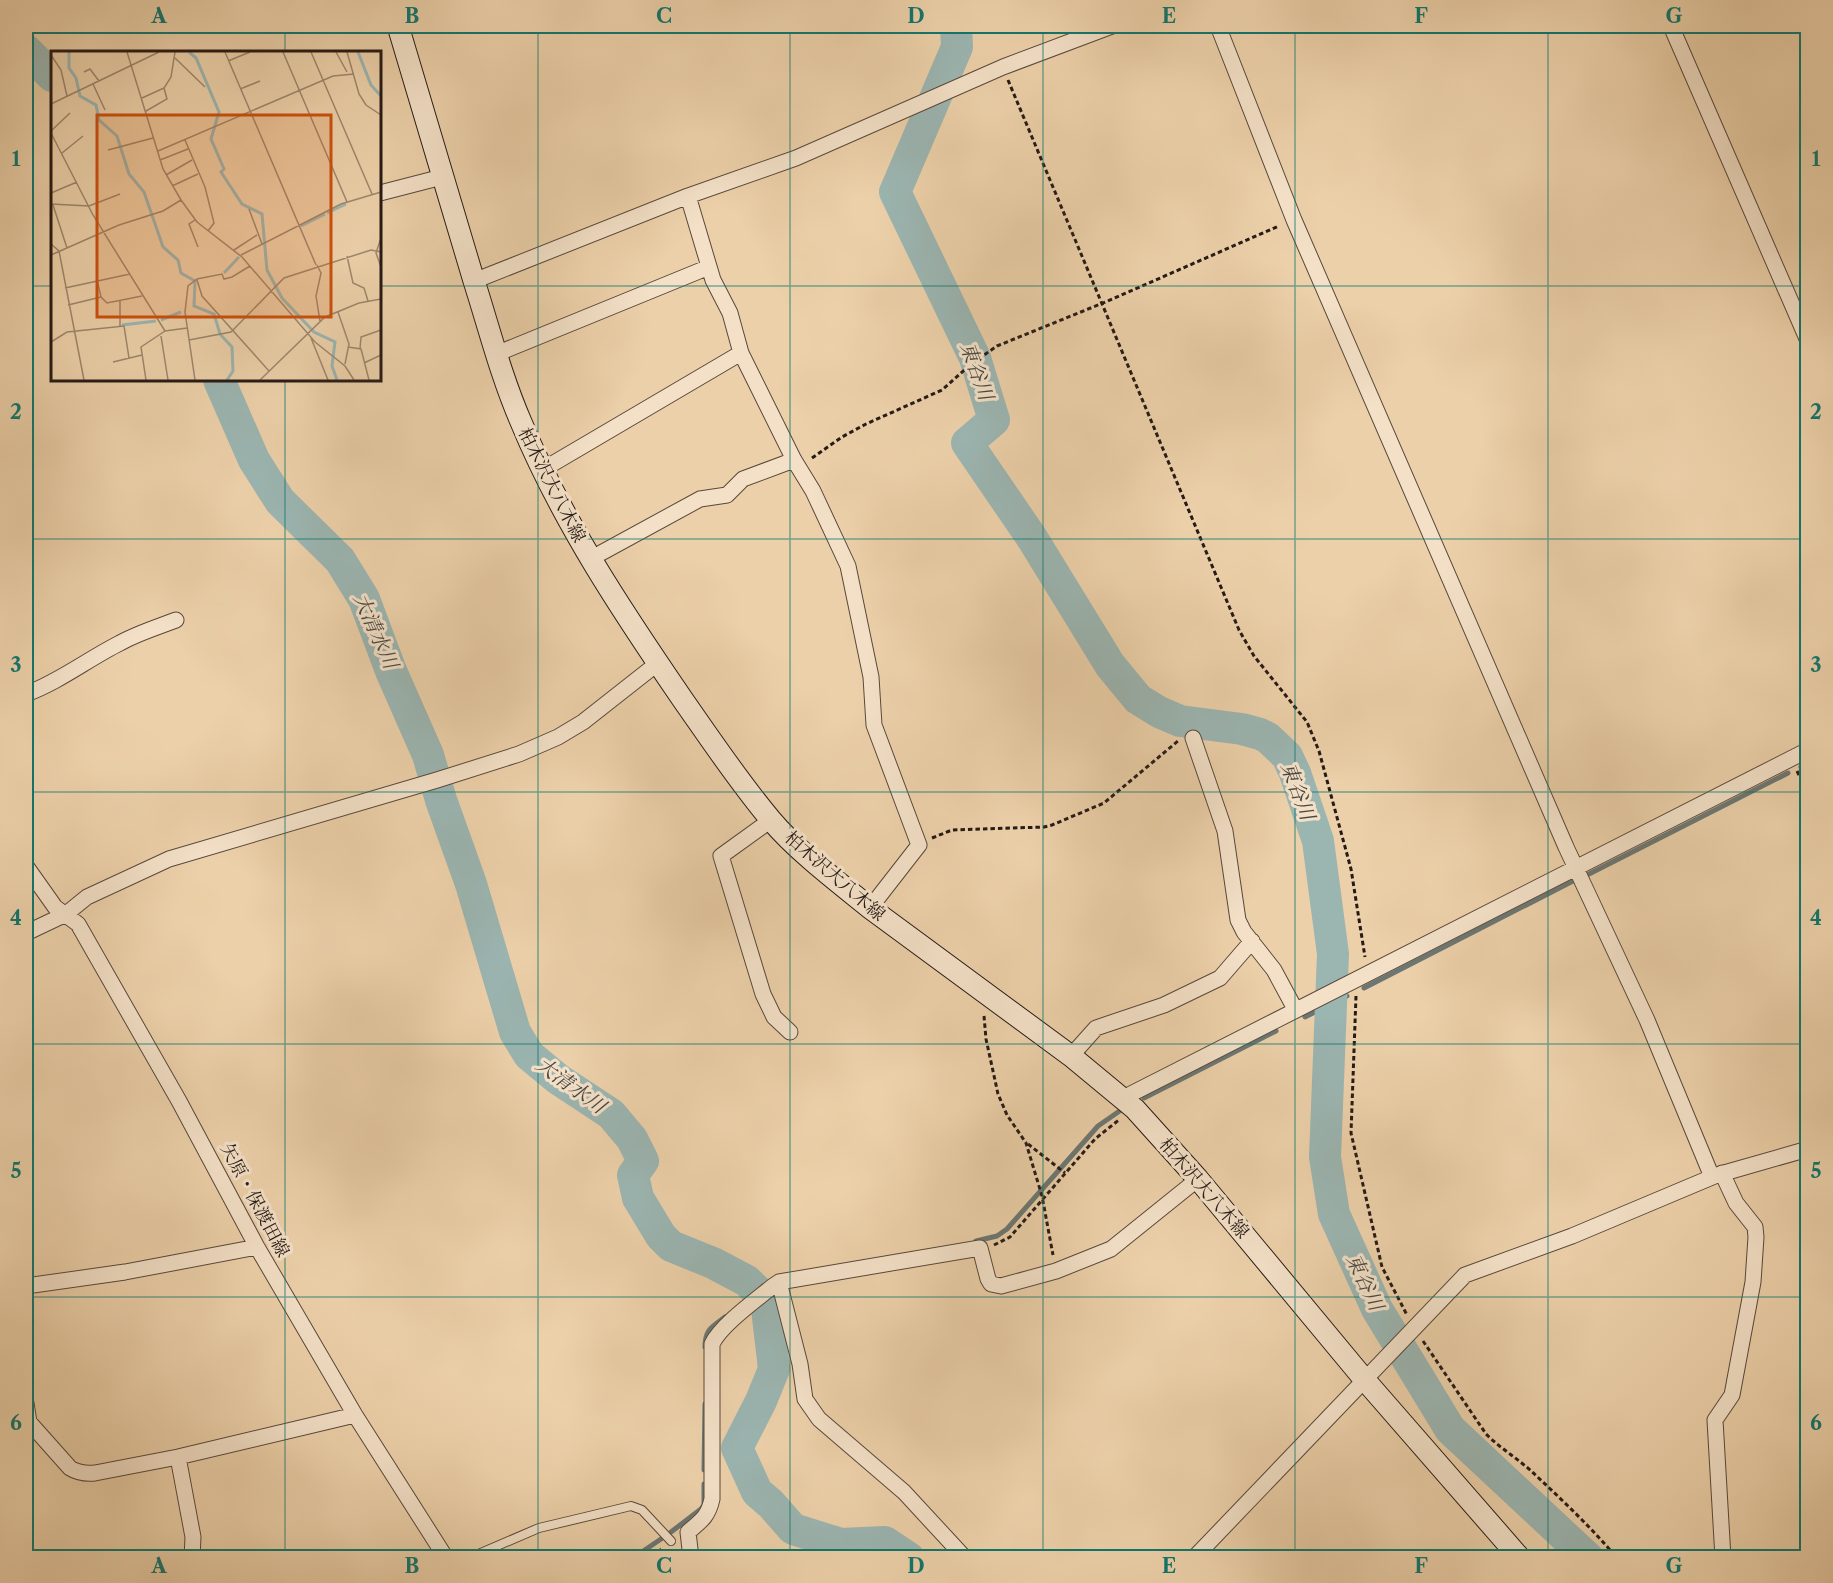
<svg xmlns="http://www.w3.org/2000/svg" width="1833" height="1583" viewBox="0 0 1833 1583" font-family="'Libre Caslon Text','Noto Serif JP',serif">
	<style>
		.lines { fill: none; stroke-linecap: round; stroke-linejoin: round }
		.stream { stroke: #6c7773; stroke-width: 5 }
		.river { stroke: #9bb5b1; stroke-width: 32 }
		.service-casing { stroke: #58483b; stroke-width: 10 }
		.minor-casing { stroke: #58483b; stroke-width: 17 }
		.secondary-casing { stroke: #261a16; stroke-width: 23 }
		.path { stroke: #261a16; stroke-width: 3; stroke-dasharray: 4.5 3; stroke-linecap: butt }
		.service { stroke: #f3e0c7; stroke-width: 8 }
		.minor { stroke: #f3e0c7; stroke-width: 15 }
		.secondary { stroke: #f3e0c7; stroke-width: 21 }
		.grid { fill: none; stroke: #0f766e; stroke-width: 1.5; stroke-opacity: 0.55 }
		.labels { text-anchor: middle; stroke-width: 6; stroke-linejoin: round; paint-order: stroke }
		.street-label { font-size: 18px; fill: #261a16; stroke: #f3e0c7 }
		.water-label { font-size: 20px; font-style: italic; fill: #494844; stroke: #f3e0c7 }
		.inset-river { fill: none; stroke: #9bb5b1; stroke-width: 3 }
		.inset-road { fill: none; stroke: #9d876e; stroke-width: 1.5 }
		.view { fill: #cb500e; fill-opacity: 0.15; stroke: #cb500e; stroke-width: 3 }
		.inset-edge { fill: none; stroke: #261a16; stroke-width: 3 }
		.neatline { fill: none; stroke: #0f766e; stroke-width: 2 }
		.grid-label { font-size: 20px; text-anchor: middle; font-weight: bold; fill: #0f766e }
	</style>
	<rect width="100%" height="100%" fill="#ecd0a9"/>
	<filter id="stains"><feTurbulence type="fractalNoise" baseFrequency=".00333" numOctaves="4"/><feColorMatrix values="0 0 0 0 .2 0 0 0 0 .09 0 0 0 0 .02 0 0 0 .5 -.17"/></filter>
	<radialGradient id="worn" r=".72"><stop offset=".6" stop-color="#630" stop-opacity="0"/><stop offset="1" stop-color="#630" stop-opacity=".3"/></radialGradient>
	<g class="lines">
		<path class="stream" d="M1801 767 1808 763
			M1589 874 1788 773
			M1364 988 1573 881
			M1305 1017 1347 996
			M1144 1098 1276 1031
			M976 1241 997 1236 1007 1229 1098 1126 1121 1110
			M705 1347C705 1329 712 1327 725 1317
			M704 1470 705 1404
			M671 1532 701 1509 704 1505V1484
			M633 1558 661 1539"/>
		<path class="river" d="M956 26 957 47 895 192 975 358 994 420 967 443 1032 538 1110 665 1138 699 1159 712 1180 721 1242 729 1260 734 1268 738 1287 756 1295 773 1318 841 1333 954 1325 1157 1334 1214 1377 1309 1450 1429 1588 1558
			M26 50 52 76
			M219 380 254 460 280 501 340 560 364 599 391 671 428 755 441 800 471 884 515 1032 529 1055 558 1079 611 1114 632 1139 643 1161 633 1175 638 1198 661 1236 671 1246 713 1263 747 1281 766 1300 774 1369 761 1401 737 1448 757 1492 771 1504 793 1529 841 1544 885 1542 909 1558"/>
		<defs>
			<path id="service" d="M469 1558 539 1528 631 1506 642 1510 671 1541"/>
			<path id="minor" d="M1218 26 1294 220 1566 847 1647 1020 1712 1177
				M1671 26 1808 341
				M380 193 442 177
				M688 196 713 280 730 313 741 353 794 460 813 491 848 566 871 677 874 725 919 845 870 908
				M474 281 688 196 796 158 1003 67 1112 26
				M496 354 709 267
				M542 470 741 353
				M590 559 700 499 727 495 743 479 794 460
				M26 694C59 682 88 659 120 643 138 633 158 627 176 620
				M1193 738 1225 831 1238 920 1244 932 1274 970 1295 1009
				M771 820 721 856 763 994 774 1017 790 1032
				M26 866 55 907 78 924 179 1101 257 1247 355 1415 446 1558
				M26 933 66 914 87 897 169 859 437 780 519 754 558 737 583 722 658 663
				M1071 1056 1096 1028 1164 1005 1220 978 1252 941
				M1123 1098 1808 750
				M1722 1173 1736 1203 1755 1227 1756 1237 1753 1282 1732 1395 1715 1420 1723 1558
				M779 1282 800 1364 805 1399 819 1419 904 1492 965 1558
				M26 1286 125 1272 257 1247
				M26 1403 29 1422 70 1468C78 1473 85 1474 95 1473L178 1457 355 1415
				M178 1457 193 1537 192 1558
				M691 1558 688 1532C701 1521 708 1517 712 1499V1344C721 1325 756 1300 773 1286L779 1282 980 1248 988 1279 991 1284 1001 1286 1056 1271 1111 1249 1198 1179
				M1194 1558 1465 1275 1572 1236 1717 1175 1808 1149"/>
			<path id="secondary" d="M398 26C423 111 448 196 474 281 489 328 501 376 521 422 562 521 622 611 683 700 711 740 739 782 771 820 797 851 838 882 870 908L1071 1056 1135 1109 1198 1179 1364 1379 1520 1558"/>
		</defs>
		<use href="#service" class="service-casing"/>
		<use href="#minor" class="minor-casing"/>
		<use href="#secondary" class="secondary-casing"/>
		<path class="path" d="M1008 80 1239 630 1254 656 1307 722 1319 751 1351 869 1365 957
			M812 458 842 437 866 424 942 390 971 364 997 346 1103 303 1279 226
			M1797 771 1808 794
			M932 838 952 830 1044 827 1052 825 1104 803 1178 741
			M1356 996 1351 1133 1382 1267 1407 1315
			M984 1016 986 1039 998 1094 1007 1115 1026 1143 1042 1196 1053 1255
			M1028 1144 1065 1173
			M994 1245 1010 1237 1095 1139 1120 1119
			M1423 1341 1486 1434C1499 1447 1515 1457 1529 1469 1559 1497 1590 1526 1617 1558
			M648 1558 661 1549"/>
		<use href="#service" class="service"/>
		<use href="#minor" class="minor"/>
		<use href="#secondary" class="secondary"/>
	</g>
	<path class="grid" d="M285 26V52M538 26V1558M790 26V1558M1043 26V1558M1295 26V1558M1548 26V1558M26 286H52M380 286H1808M285 380V1558M26 539H1808M26 792H1808M26 1044H1808M26 1297H1808"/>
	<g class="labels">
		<g class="street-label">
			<text transform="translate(552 485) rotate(63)" y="6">柏木沢大八木線</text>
			<text transform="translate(835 876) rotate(41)" y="6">柏木沢大八木線</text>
			<text transform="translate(1204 1188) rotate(49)" y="6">柏木沢大八木線</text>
			<text transform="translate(255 1200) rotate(62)" y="6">矢原・保渡田線</text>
		</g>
		<g class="water-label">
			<text transform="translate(977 371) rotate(70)" y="7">東谷川</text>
			<text transform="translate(376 631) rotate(66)" y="7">大清水川</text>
			<text transform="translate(1298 791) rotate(69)" y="7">東谷川</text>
			<text transform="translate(571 1085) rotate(36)" y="7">大清水川</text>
			<text transform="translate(1365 1282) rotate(65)" y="7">東谷川</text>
		</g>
	</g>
	<g transform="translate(51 51)">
		<rect width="330" height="330" fill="#ecd0a9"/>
		<path class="inset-river" d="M18 1V17L25 27 29 45 45 54 48 69 66 85 78 123 93 141 112 196 127 209 130 222 144 230 143 255 163 263 169 283 181 296 182 320 176 329M138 1 145 7 168 61 160 88 173 118 170 121 191 153 211 163 216 219 231 247 263 281 284 291 281 315 286 329M307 1 320 34 330 45M276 162 295 153M250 175 274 163M173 222 188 206M110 269 130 261M71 274 105 270"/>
		<path class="inset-road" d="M76 1 112 118 130 149 146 171 191 206 264 291 294 315 303 329M174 1 265 214M232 1 296 151M260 1 321 143M285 1 296 21M296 1 308 43 315 54 330 64M0 4 10 19 16 45M124 7 154 36M177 10 199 1M33 21 39 18 48 30M42 33 54 59M189 38 209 30M91 47 113 37M0 53 108 1M95 60 116 48 113 37 120 26 124 1M0 80 19 62M0 82 42 164 114 280M134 89 154 136 163 172 157 180M57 99 102 87M107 100 282 25 303 23M11 102 32 85M109 109 137 98M115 124 141 109M121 135 147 123M0 142 26 131M0 153 38 155 69 143M2 154 16 197M198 158 211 193M144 169 138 173 147 196M330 187 325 202 330 216M0 193 8 200 33 329M183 199 206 184M0 204 68 174 112 160 130 149M190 204 290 153 330 141M296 205 302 232 313 237 317 250M266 214 270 222 265 245 269 270M46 229 50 246 56 252 91 245M146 229 151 245 218 320M14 237 79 223M69 250V275M17 254 50 246M287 261 298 293 294 313M114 280 136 277M110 285 117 329M260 287 277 329M138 289 180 281 233 227 320 199 330 201M0 291 16 281 73 275 78 307M297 296 310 298 318 329M309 298 310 286 330 279M62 311 91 304M313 312 330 304M95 329 90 296 114 280M144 329 134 261 137 235 146 228 171 223 173 228 181 226 199 215M209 329 274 266 308 252 330 248"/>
		<path class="view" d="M46 64H280V266H46Z"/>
		<rect width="330" height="330" class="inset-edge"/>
	</g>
	<rect width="1833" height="1583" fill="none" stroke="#ecd0a9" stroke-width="66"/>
	<rect x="33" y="33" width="1767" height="1517" class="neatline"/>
	<g class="grid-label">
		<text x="159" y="23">A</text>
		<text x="412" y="23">B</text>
		<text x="664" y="23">C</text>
		<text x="916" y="23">D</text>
		<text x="1169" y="23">E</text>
		<text x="1421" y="23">F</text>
		<text x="1674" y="23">G</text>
		<text x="16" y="166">1</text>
		<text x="1816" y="166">1</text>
		<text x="16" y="419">2</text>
		<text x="1816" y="419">2</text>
		<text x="16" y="672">3</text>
		<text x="1816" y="672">3</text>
		<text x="16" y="925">4</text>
		<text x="1816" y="925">4</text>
		<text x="16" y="1178">5</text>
		<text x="1816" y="1178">5</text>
		<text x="16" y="1430">6</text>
		<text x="1816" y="1430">6</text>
		<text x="159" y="1573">A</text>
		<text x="412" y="1573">B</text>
		<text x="664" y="1573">C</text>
		<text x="916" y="1573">D</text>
		<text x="1169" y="1573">E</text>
		<text x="1421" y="1573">F</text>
		<text x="1674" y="1573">G</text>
	</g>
	<rect width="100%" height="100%" filter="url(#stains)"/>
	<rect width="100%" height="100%" fill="url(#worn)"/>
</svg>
